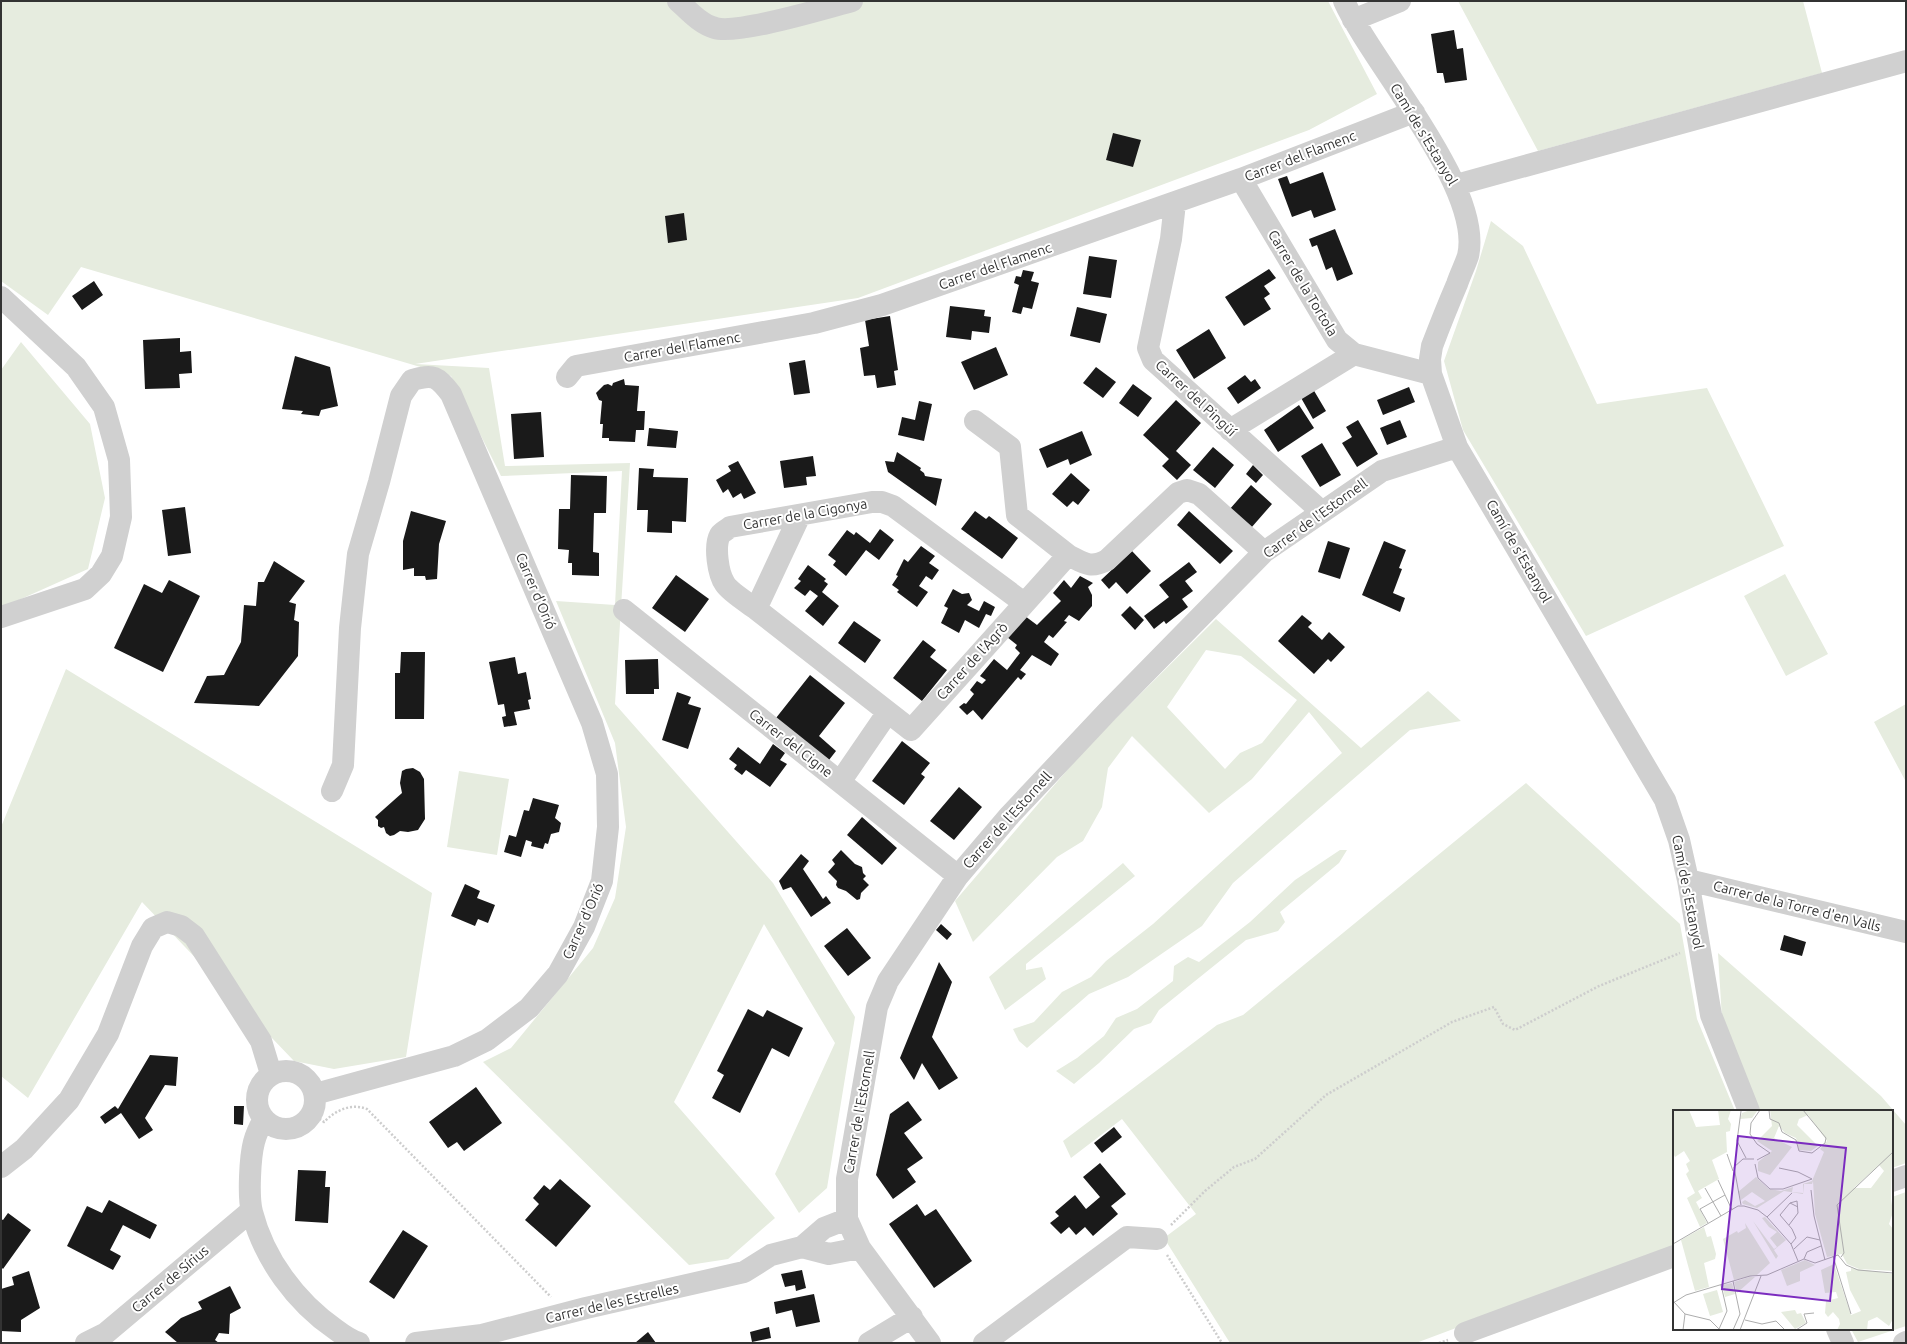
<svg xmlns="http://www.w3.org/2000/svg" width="1907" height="1344" viewBox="0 0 1907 1344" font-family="Ubuntu,sans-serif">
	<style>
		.green { fill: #e6ecdf; fill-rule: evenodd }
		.building { fill: #1a1a1a }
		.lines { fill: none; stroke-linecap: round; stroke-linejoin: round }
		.path { stroke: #cdcdcd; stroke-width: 2.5; stroke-dasharray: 2 2; stroke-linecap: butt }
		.minor { stroke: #d0d0d0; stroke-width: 22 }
		.labels { text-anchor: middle; stroke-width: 4; stroke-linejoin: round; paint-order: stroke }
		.street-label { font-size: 14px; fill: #333; stroke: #fff }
		.inset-road { fill: none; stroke: #adadad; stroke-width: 1 }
		.view { fill: #7b2cbf; fill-opacity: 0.15; stroke: #7b2cbf; stroke-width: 2 }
		.inset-edge { fill: none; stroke: #333; stroke-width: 2 }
	</style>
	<rect width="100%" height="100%" fill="#fff"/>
	<path class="green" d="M1 1H1328L1377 94 1309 130 858 298 415 364 489 368 505 466 630 463 615 704 773 883 855 1017 827 1188 799 1213 775 1174 835 1043 764 924 674 1102 775 1218 728 1259 689 1265 483 1062 511 1048 593 948 615 898 626 827 615 743 556 601 615 605 622 471 501 476 451 376 81 267 48 315 1 281Z
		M1458 1H1803L1822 73 1538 151Z
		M1491 221 1523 246 1597 404 1707 388 1784 546 1586 636 1463 430 1444 361 1476 271Z
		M21 342 90 424 105 498 88 569 1 608V370Z
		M1785 574 1828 654 1786 676 1744 596Z
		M1216 619 1361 748 1428 691 1461 721 1410 730 1233 883 1202 926 1128 977 1089 994 1027 1048 1019 1041 1013 1029 1034 1022 1062 992 1091 977 1106 961 1153 924 1342 753 1309 712 1252 779 1209 813 1132 736 1108 768 1102 807 1083 841 1057 857 973 942 955 901 1087 747ZM1206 650 1241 656 1297 700 1262 743 1240 753 1225 769 1167 707Z
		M66 669 432 893 406 1057 334 1069 294 1061 142 902 28 1098 1 1076V827Z
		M1906 704V782L1874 722Z
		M459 771 509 779 497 855 447 847Z
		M1526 783 1680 924 1697 1019 1735 1111H1674V1246L1416 1343H1230L1164 1238 1196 1214 1122 1119 1071 1158 1063 1141 1217 1025 1243 1015Z
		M1340 850H1347L1339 863 1280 912 1285 922 1278 931 1246 940 1159 1010 1151 1023 1134 1029 1099 1063 1074 1084 1056 1071 1077 1058 1104 1036 1116 1018 1137 1009 1173 981 1174 966 1188 957 1199 962 1250 922 1295 880Z
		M1123 863 1135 876 1026 964V970L1042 967 1046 979 1005 1010 989 977Z
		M1718 953 1881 1096 1906 1125V1163L1892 1168V1111H1760L1722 1019Z
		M1906 1192V1326L1858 1342 1851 1329H1892V1197Z"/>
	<path class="building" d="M1454 30 1457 49 1463 48 1467 80 1445 83 1443 73H1437L1431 34Z
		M1113 133 1141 140 1133 167 1106 160Z
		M1323 172 1336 210 1314 218 1311 210 1292 217 1278 179 1287 176 1290 184Z
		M684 213 687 240 668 243 665 216Z
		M1335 229 1353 274 1337 281 1332 267 1326 270 1317 245 1312 247 1309 239Z
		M1089 256 1117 260 1111 298 1083 294Z
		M1269 269 1276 278 1264 286 1270 294 1264 298 1271 309 1244 326 1225 297Z
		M1023 270 1034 272 1031 281 1039 283 1032 309 1023 307 1021 314 1012 312 1019 285 1014 283 1016 276 1021 277Z
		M94 281 103 295 82 310 72 296Z
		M950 306 985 310 984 316 991 317 989 333 972 331 971 340 946 337Z
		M1077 307 1107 314 1100 343 1070 336Z
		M890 316 898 370 894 371 896 385 877 388 875 375 864 376 860 348 869 346 865 320Z
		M1209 329 1226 358 1194 379 1176 350Z
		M180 338V352L191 351 192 373 179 374 180 388 145 389 143 340Z
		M996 347 1008 375 974 390 961 362Z
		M295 356 330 367 338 406 321 410 319 416 301 414 303 411 282 409Z
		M805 360 810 393 794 395 789 363Z
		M1096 367 1116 382 1103 398 1083 383Z
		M1245 375 1251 382 1255 379 1261 388 1238 404 1227 388Z
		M624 379 625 385 639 386 637 411H645L644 430H636L635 442 609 441V438H602L603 424H600L602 401 599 400 596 393 604 385 608 384 612 386 613 383Z
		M1133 384 1152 398 1138 417 1119 403Z
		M1409 387 1415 402 1383 415 1377 400Z
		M1313 389 1326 411 1313 419 1300 396Z
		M1176 400 1201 423 1176 451 1191 465 1177 480 1162 466 1169 459 1143 435Z
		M919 401 932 404 924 441 898 435 902 417 915 420Z
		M1299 405 1314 428 1278 452 1264 430Z
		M541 412 544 457 514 459 511 414Z
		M1358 420 1378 454 1357 467 1342 443 1352 437 1346 427Z
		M1400 420 1407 437 1387 445 1380 428Z
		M649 428 678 431 676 448 647 446Z
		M1082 431 1092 455 1070 465 1068 459 1047 468 1039 449Z
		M1322 443 1341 475 1320 487 1301 456Z
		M1213 447 1234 465 1215 488 1193 470Z
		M897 452 921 468 920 470 924 473 925 476 942 479 936 506 888 472 885 461 894 462Z
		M813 456 816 476 806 477 807 485 784 488 780 461Z
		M738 461 756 493 744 499 741 493 733 498 728 489 723 493 716 480 731 471 728 466Z
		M1253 465 1263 475 1256 483 1246 474Z
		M639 468 654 469 653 477 688 478 686 522 672 521V533L647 532 648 510H637Z
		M1071 473 1090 490 1078 505 1073 501 1067 507 1052 494Z
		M571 475 607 476 606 513H594L593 552 599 553V576L572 575V563H568L569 550 558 549 559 509H570Z
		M1251 485 1272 504 1251 528 1229 510Z
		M185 507 191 553 168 556 162 510Z
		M411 511 446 521 439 544 437 579 426 580 425 576H414V568L403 570V541Z
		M975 511 986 519 989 516 1018 538 1002 559 961 529Z
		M1189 511 1233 551 1220 564 1177 525Z
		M880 529 894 540 879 560 866 550 846 576 833 565 836 561 828 555 847 530 854 535 856 532 870 543Z
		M1328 541 1350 548 1340 579 1318 572Z
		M1384 541 1406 550 1399 568 1402 569 1393 593 1405 598 1400 612 1362 595Z
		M921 546 935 556 929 563 939 570 932 580 926 576 919 586 928 592 917 607 897 592 899 590 892 585 898 576 896 575 904 559 908 562Z
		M1132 551 1151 571 1127 594 1116 582 1109 589 1101 580Z
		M274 561 305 581 289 602 296 604 294 620 299 622 298 656 259 706 194 703 207 676 224 675 241 642 244 605 256 606 258 582H264Z
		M1189 562 1197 572 1185 581 1193 591 1182 599 1188 607 1166 624 1164 621 1154 629 1144 616 1169 597 1159 585Z
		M808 565 826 579 824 581 828 584 822 592 839 606 823 626 805 611 818 596 810 590 805 596 794 588 801 581 798 579Z
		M676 575 709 599 685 632 652 608Z
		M1080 576 1093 583 1088 587 1092 595V606L1079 621 1069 615 1064 621 1067 622 1053 638 1049 635 1044 642 1059 654 1051 666 1032 655 1020 670 1026 674 1021 680 1018 677 982 720 973 710 967 715 959 707 964 703 966 704 974 694 970 690 977 681 982 684 986 680 980 676 994 659 1007 670 1020 653 1015 648 1017 645 1007 637 1025 616 1037 625 1061 601 1053 593 1064 580 1071 588Z
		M169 580 200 596 163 672 114 648 144 584 162 593Z
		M953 589 962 594 969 593 972 600 967 605 979 611 984 601 995 607 991 616 986 614 979 628 965 620 959 633 941 623 948 608 944 606Z
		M1130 606 1144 620 1135 630 1121 615Z
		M1302 615 1312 623 1308 627 1322 640 1329 632 1345 647 1331 662 1328 659 1314 674 1278 641Z
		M854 621 881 640 865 663 838 643Z
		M923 640 936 650 930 657 947 670 922 701 893 678Z
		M401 652H425L424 719H395V673H400Z
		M515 657 518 674 526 672 531 699 528 700 530 709 514 712 517 725 504 727 502 717 506 716 504 704 498 705 489 662Z
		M658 659 659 689H654V694H626L625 660Z
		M810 675 845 703 819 736 836 751 829 760 776 718Z
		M677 692 691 697 688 704 701 708 688 749 662 740Z
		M902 741 930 763 921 774 925 777 904 805 872 781Z
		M773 744 785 753 780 760 787 764 770 787 746 770 742 775 734 769 737 765 729 759 738 747 760 764Z
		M413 768 420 772 424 779 425 819 418 830 408 832 400 831 394 835 390 836 386 833 384 827 381 828 378 826V820L375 817 402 793 400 783 402 771 406 769Z
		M959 787 982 807 954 840 930 821Z
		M533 798 559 805 555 818 561 823 559 832 551 834 548 844 545 843 543 849 531 846 532 842 526 840 521 857 504 852 509 835 516 837 524 810 529 811Z
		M862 817 897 848 882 865 847 835Z
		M841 850 855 864 862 867 863 873 866 876 863 879 869 885 861 893 860 899 857 900 846 891 838 888 836 885 837 881 828 872 835 864 832 860Z
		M801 854 809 861 803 869 823 899 826 896 831 903 811 917 791 887 783 890 779 881Z
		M465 884 480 891 477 898 495 905 488 923 478 919 475 926 451 916Z
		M941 924 952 934 947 940 936 930Z
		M847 928 871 958 848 976 824 946Z
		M1784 935 1806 942 1802 956 1780 950Z
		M939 962 952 982 932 1037 958 1078 939 1090 922 1063 914 1080 900 1058Z
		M748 1009 763 1017 767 1010 803 1028 789 1057 772 1048 740 1113 712 1098 724 1075 717 1071Z
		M150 1055 178 1057 176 1086 165 1085 145 1118 153 1130 139 1139 121 1113 105 1124 100 1117 115 1106 118 1109Z
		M476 1087 502 1123 464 1151 457 1142 448 1148 429 1122Z
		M908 1101 922 1120 904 1133 923 1158 907 1169 916 1182 893 1199 876 1175 890 1114Z
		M234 1106H244L243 1125 234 1124Z
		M1114 1127 1122 1137 1102 1153 1094 1143Z
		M1100 1163 1126 1194 1111 1206 1118 1214 1093 1236 1085 1227 1076 1235 1069 1227 1061 1234 1050 1223 1059 1216 1055 1212 1075 1195 1086 1209 1100 1197 1083 1177Z
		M298 1170 326 1171 325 1187H330L328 1223 295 1221Z
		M560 1179 591 1206 556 1247 525 1220 539 1204 533 1198 544 1185 550 1190Z
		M109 1200 157 1225 150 1239 123 1225 110 1250 121 1256 113 1270 67 1246 87 1206 102 1213Z
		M917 1204 925 1216 936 1209 972 1261 934 1288 889 1224Z
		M8 1213 31 1230 3 1269 1 1267V1219L3 1220Z
		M403 1230 428 1246 394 1299 369 1282Z
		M802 1270 806 1288 796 1291 795 1285 785 1287 781 1274Z
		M29 1271 40 1308 21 1320V1332L1 1331V1289L14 1285 12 1277Z
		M230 1286 241 1308 230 1314 229 1334 219 1333 215 1340 219 1343H178L165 1332 181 1318 202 1309 198 1302Z
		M814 1294 820 1322 796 1327 792 1310 776 1314 774 1302Z
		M769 1327 771 1338 752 1342 750 1332Z
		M648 1332 656 1343H635Z"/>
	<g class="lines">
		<path class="path" d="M313 1114 324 1122C336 1110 351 1103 367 1109L551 1297
			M1171 1225 1205 1191 1234 1167 1255 1159 1326 1095 1452 1022 1494 1007 1503 1024 1515 1030 1599 986 1680 953
			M1167 1255 1222 1343
			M1439 1343 1448 1340"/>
		<path class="minor" d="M678 1C688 10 700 24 715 28 737 35 825 8 852 1
			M1344 1C1372 64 1484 188 1468 256 1465 265 1460 275 1457 284 1448 305 1440 325 1432 346L1430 359 1431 374 1457 447 1665 800 1679 840 1688 880 1711 1015 1749 1111
			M1353 20 1400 1
			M1241 179 1337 340 1354 354 1431 374
			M1456 185 1906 61
			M1175 203 1171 239 1148 348 1153 360 1322 512
			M1 297 76 367 104 407 119 460 121 517 112 556 101 574 85 589 1 617
			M567 377 576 366 814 323 882 305 1241 179 1414 112
			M975 421 1010 447 1017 515 1068 555
			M1230 430 1354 354
			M800 515 756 609 911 730 1068 555C1084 563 1090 569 1107 560L1178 493 1187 490 1199 494 1264 552
			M756 609C748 603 730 592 725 584 718 574 714 546 720 535 722 532 727 530 730 527L872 502H882L893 506 1024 603
			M624 610 958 876
			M840 782 888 712
			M1688 880 1906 932
			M257 1100a29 29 0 1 1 58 0a29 29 0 1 1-58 0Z
			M315 1094 454 1056 487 1040 529 1008 558 974 584 927 602 881 608 827 607 774 592 723 451 394C437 376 434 374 412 380L401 396 379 482 358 554 350 628 343 765 332 791
			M264 1119C260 1126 256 1134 254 1142 250 1157 248 1197 252 1212 264 1259 296 1302 335 1329 343 1335 350 1340 359 1343
			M1 1167 24 1149 69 1100 108 1034 142 946 153 928 167 922 181 926 194 936 261 1041 271 1074
			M1892 1181 1906 1176
			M802 1247 829 1254 860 1248
			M1837 1329 1843 1343
			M1465 1333 1674 1256
			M86 1343 106 1333 251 1211
			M416 1343 482 1335 586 1308 744 1272 771 1255 802 1247 824 1228 847 1219
			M869 1343 912 1317
			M930 1343 860 1248 847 1219V1179L877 1007 888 981 958 876 1010 815 1107 712 1264 552 1382 471 1457 447
			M984 1343 1127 1237 1157 1239
			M1904 1343 1906 1342"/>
	</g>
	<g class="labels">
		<g class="street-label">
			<text transform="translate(1424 134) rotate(59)" y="5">Camí de s'Estanyol</text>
			<text transform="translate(1300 156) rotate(-21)" y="5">Carrer del Flamenc</text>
			<text transform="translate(995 266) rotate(-19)" y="5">Carrer del Flamenc</text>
			<text transform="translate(1303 283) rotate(59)" y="5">Carrer de la Tortola</text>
			<text transform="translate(682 347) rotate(-10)" y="5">Carrer del Flamenc</text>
			<text transform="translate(1196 398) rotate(43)" y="5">Carrer del Pingüí</text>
			<text transform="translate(805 514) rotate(-10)" y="5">Carrer de la Cigonya</text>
			<text transform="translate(1315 518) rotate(-36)" y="5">Carrer de l'Estornell</text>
			<text transform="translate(1519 551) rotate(60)" y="5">Camí de s'Estanyol</text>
			<text transform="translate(536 591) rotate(67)" y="5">Carrer d'Orió</text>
			<text transform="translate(972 661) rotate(-48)" y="5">Carrer de l'Agrò</text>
			<text transform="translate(791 743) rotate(38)" y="5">Carrer del Cigne</text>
			<text transform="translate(1007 820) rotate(-48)" y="5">Carrer de l'Estornell</text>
			<text transform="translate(1688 892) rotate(79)" y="5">Camí de s'Estanyol</text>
			<text transform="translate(1797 906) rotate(14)" y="5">Carrer de la Torre d'en Valls</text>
			<text transform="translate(583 921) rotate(-66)" y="5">Carrer d'Orió</text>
			<text transform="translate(859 1112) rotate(-80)" y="5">Carrer de l'Estornell</text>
			<text transform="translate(170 1279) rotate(-40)" y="5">Carrer de Sírius</text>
			<text transform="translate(612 1303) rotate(-13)" y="5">Carrer de les Estrelles</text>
		</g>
	</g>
	<g transform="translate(1673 1110)">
		<rect width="220" height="220" fill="#fff"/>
		<path d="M0 0H16L23 17 47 15 45 0H58L55 9 58 14 57 21 53 22 54 42 39 50 46 69 25 81 29 88 23 92 34 113 27 117 14 88 22 83 13 64 16 61 13 54 17 51 11 41 2 47 0 43ZM77 0H85L79 8 67 9 69 3ZM97 0H220L218 89 220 102 216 114 220 119V161L186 159 174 154 169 144 154 147 142 104 140 71 139 74H131L130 84 111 81 84 98 70 94 69 92 72 90 82 96 92 91 79 82 68 90 65 82 83 67 96 79 108 81 120 77 119 82 130 83V74L139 71 151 42 147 39 154 31 135 5 126 9 124 15 145 36 138 41 126 40 123 28 112 23 106 16 101 28 119 37 97 65 85 61V52L99 41 84 31 99 16ZM206 55 211 61 198 78H181ZM92 107 113 130 101 140 105 146 103 149 80 111 101 139 104 137 97 128 104 122 96 117 89 108ZM72 113 97 153 84 165 61 170 50 129 64 121 65 123 73 118ZM31 117 34 127 38 126 43 144 42 149 31 153 36 177 22 181 8 130ZM132 150 142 155 127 162V171L114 176 108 160ZM161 154 178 205 188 201 177 180 173 162 178 161V158L220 164V209L216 216 204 207 195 211 194 220H164L167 214 166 209 160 202 155 207 152 203 153 191 165 188 163 182 152 183 148 160ZM76 167H82L64 183 61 172ZM59 173 62 184 52 187 49 175ZM44 180 50 202 37 206 30 184ZM122 200 124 204 128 203 133 213 122 219 108 202Z" fill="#e6ecdf" fill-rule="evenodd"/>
		<path class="inset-road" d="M96 0 97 9 106 13 109 22 123 30 126 41 139 43 152 33 153 28 130 0M68 1 64 31 73 48M54 44 60 61M84 50 97 43 84 34 77 24 78 13 87 0M82 54 85 68 97 79H110L139 69 125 62 106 58M45 70 59 100M32 78 48 106M138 80 141 106 152 150M68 95 61 57 70 49H81M94 107 119 83M35 113 27 99 52 85M116 115 125 103 124 91 117 93M0 134 65 96H71L85 100 94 107 118 134 125 151M118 134 123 128 119 119 107 105 117 93 125 97M121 139 134 127 147 130M160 146 178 204M168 147 171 143 164 95 220 42M131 149 134 142 148 136M1 192 12 204 37 210 47 220M0 193 13 185 77 166 94 165 131 149 142 153 165 145 173 155 185 160 220 163M72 210 89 214 103 211 112 220M46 219 54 201 48 175M10 220 12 204M60 220 67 204 60 171M67 220 88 166M123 220 134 213 131 204 141 203"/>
		<path class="view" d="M65 26 173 38 157 191 49 179Z"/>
		<rect width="220" height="220" class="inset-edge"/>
	</g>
	<rect width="1907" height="1344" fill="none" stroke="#333333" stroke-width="4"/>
</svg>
